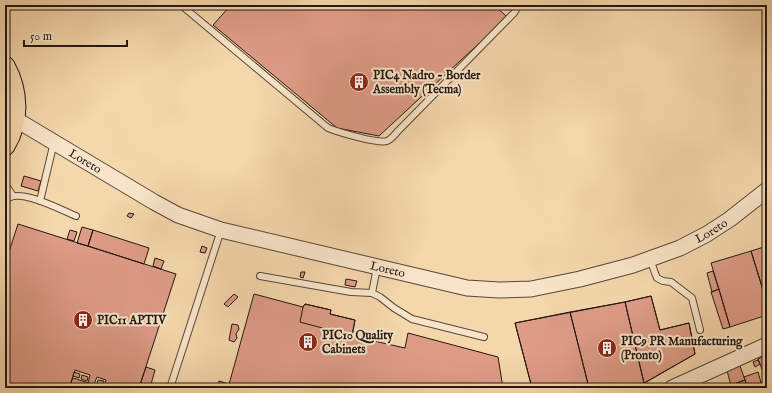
<svg xmlns="http://www.w3.org/2000/svg" width="772" height="393" viewBox="0 0 772 393" font-family="'IM FELL English',serif">
	<style>
		.building { fill: #de9c87; stroke: #231712 }
		.lines { fill: none; stroke-linecap: round; stroke-linejoin: round }
		.service-casing { stroke: #584738; stroke-width: 8 }
		.tertiary-casing { stroke: #584738; stroke-width: 17 }
		.primary-casing { stroke: #231712; stroke-width: 21 }
		.service { stroke: #f8e5c9; stroke-width: 6 }
		.tertiary { stroke: #f8e5c9; stroke-width: 15 }
		.primary { stroke: #f5d7ac; stroke-width: 19 }
		.labels { text-anchor: middle; stroke-width: 4; stroke-linejoin: round; paint-order: stroke }
		.poi-label { font-size: 12px; font-weight: bold; fill: #231712; stroke: #f8e5c9; text-anchor: start }
		.street-label { font-size: 12px; fill: #231712; stroke: #f8e5c9 }
	</style>
	<rect width="100%" height="100%" fill="#f5d7ac"/>
	<filter id="stains"><feTurbulence type="fractalNoise" baseFrequency=".005" numOctaves="4"/><feColorMatrix values="0 0 0 0 .2 0 0 0 0 .09 0 0 0 0 .02 0 0 0 .5 -.17"/></filter>
	<radialGradient id="worn" r=".72"><stop offset=".6" stop-color="#630" stop-opacity="0"/><stop offset="1" stop-color="#630" stop-opacity=".3"/></radialGradient>
	<path class="building" d="M231 5H494L506 16 487 36 379 136 337 128 213 25Z
		M24 176 41 181 38 191 21 186Z
		M129 213 134 214 131 218 127 216Z
		M18 224 176 274 139 388H104L106 380 97 377 94 384 88 383 90 375 75 370 69 388H5V264Z
		M82 227 93 230 88 246 77 243Z
		M70 230 77 232 74 241 67 239Z
		M93 230 149 248 144 264 88 246Z
		M5 244 9 246 7 252 5 251Z
		M202 246 207 248 205 253 200 252Z
		M767 246V303L751 251Z
		M751 251 767 303V315L730 327 711 263Z
		M155 258 164 261 161 269 153 266Z
		M713 271 719 289 712 292 707 273Z
		M301 272H305L303 278 300 277Z
		M346 279 357 281 355 287 345 285Z
		M719 289 730 327 723 329 711 292Z
		M234 294 238 297 228 307 224 304Z
		M254 294 303 307 305 304 331 310 330 314 355 320 352 336 405 348 408 333 498 357 503 388H228Z
		M651 296 660 330 689 323 695 354 636 388H532L515 323 625 302Z
		M651 296 660 330 689 323 695 354 644 383 625 302Z
		M625 302 644 383 636 388H589L570 312Z
		M305 304 331 310 330 314 355 320 352 336 300 322 303 307Z
		M570 312 589 388H532L515 323Z
		M232 324 238 325 239 329 236 334 237 338 234 342 229 340Z
		M767 355V382L758 359Z
		M758 360 760 364 755 367 753 362Z
		M740 366 745 380 731 385 727 371Z
		M146 367 155 370 150 388H139Z
		M74 372 80 374 79 378 73 376Z
		M758 372 762 386 756 388H748L744 377Z
		M82 375 88 377 87 381 81 379Z
		M73 378 98 386V388H81L70 385Z
		M98 380 104 381 103 386 97 384Z
		M745 380 748 388H732L731 385Z
		M219 381 229 384 228 388H218Z
		M519 385V388H510V387Z"/>
	<g class="lines">
		<defs>
			<path id="service" d="M181 5 328 128C338 132 378 144 387 141 392 139 395 134 399 130L514 13 519 5
				M5 184 13 196
				M40 201 54 142
				M5 203C12 183 63 211 76 216
				M650 259 655 273 657 278 663 281 671 282 692 298 700 330
				M260 276 351 292 372 293 380 297 394 308 412 319 484 337
				M372 293 377 267
				M170 388 221 230"/>
			<g id="tertiary">
				<path id="s1" d="M15 119 154 202 178 215 221 230 467 288 499 290 531 289 580 279 633 265 680 248 707 234 730 219 767 190"/>
				<path d="M672 388 767 345"/>
			</g>
			<path id="primary" d="M5 66C19 91 20 122 5 146"/>
		</defs>
		<use href="#service" class="service-casing"/>
		<use href="#tertiary" class="tertiary-casing"/>
		<use href="#primary" class="primary-casing"/>
		<use href="#service" class="service"/>
		<use href="#tertiary" class="tertiary"/>
		<use href="#primary" class="primary"/>
	</g>
	<defs>
		<symbol id="building-disc" viewBox="-11 -11 22 22"><circle r="9.5" fill="#8f2418" stroke="#f8e5c9"/><path d="M-4-6H4V6H1V3H-1V6H-4ZM-2.5-4.3h1.7v1.8h-1.7ZM.8-4.3h1.7v1.8H.8ZM-2.5-1h1.7V.8h-1.7ZM.8-1h1.7V.8H.8Z" fill="#fff"/></symbol>
	</defs>
	<g fill-rule="evenodd">
		<use href="#building-disc" x="348" y="71" width="22" height="22"/>
		<use href="#building-disc" x="72" y="309" width="22" height="22"/>
		<use href="#building-disc" x="297" y="331" width="22" height="22"/>
		<use href="#building-disc" x="596" y="337" width="22" height="22"/>
	</g>
	<g class="labels">
		<g class="poi-label">
			<text x="373" y="79">PIC4 Nadro - Border<tspan x="373" dy="14">Assembly (Tecma)</tspan></text>
			<text x="97" y="324">PIC11 APTIV</text>
			<text x="322" y="339">PIC10 Quality<tspan x="322" dy="14">Cabinets</tspan></text>
			<text x="621" y="345">PIC9 PR Manufacturing<tspan x="621" dy="14">(Pronto)</tspan></text>
		</g>
		<g class="street-label">
			<text dy="4" stroke="none"><textPath href="#s1" startOffset="82">Loreto</textPath></text>
			<text dy="4" stroke="none"><textPath href="#s1" startOffset="742">Loreto</textPath></text>
			<text dy="4" stroke="none"><textPath href="#s1" startOffset="406">Loreto</textPath></text>
		</g>
	</g>
	<rect width="772" height="393" fill="none" stroke="#f5d7ac" stroke-width="20"/>
	<rect x="6" y="6" width="760" height="381" fill="none" stroke="#231712" stroke-width="2"/>
	<rect x="10" y="10" width="752" height="373" fill="none" stroke="#231712"/>
	<path d="M24 40v6h103v-6" fill="none" stroke="#231712" stroke-width="2"/>
	<text x="30" y="40" font-size="12" fill="#231712" stroke="#f8e5c9" stroke-width="3" paint-order="stroke">50 m</text>
	<rect width="100%" height="100%" filter="url(#stains)"/>
	<rect width="100%" height="100%" fill="url(#worn)"/>
</svg>
